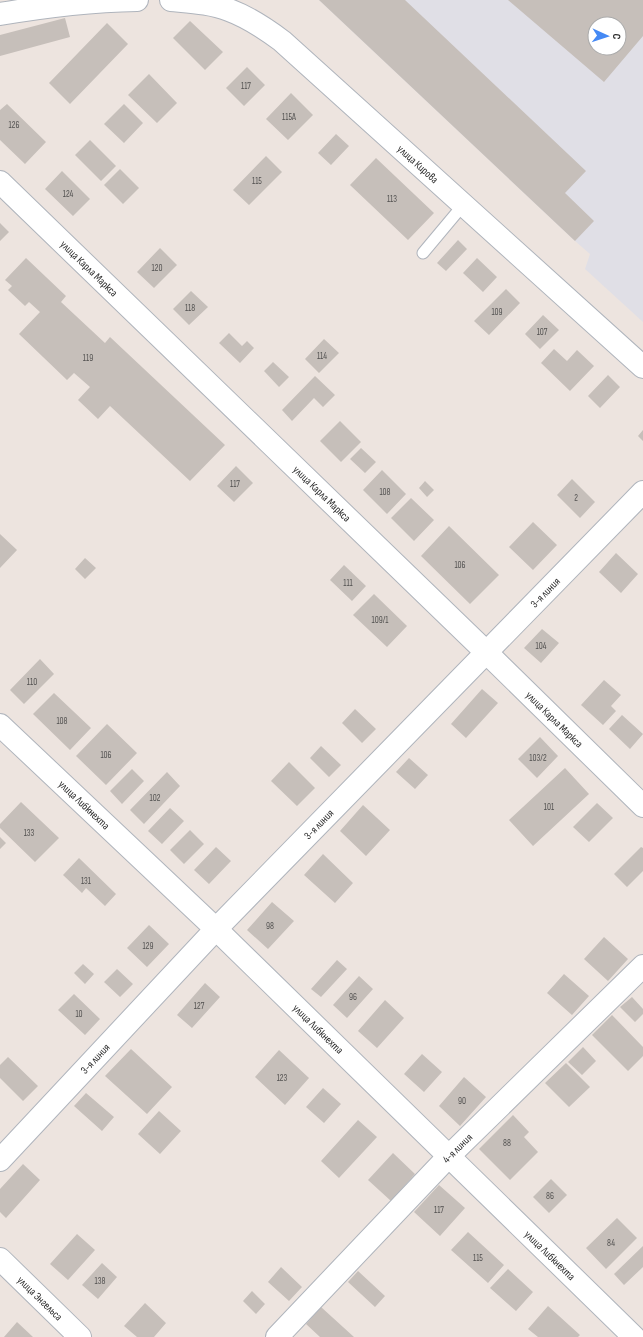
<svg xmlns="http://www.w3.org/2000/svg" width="643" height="1337" viewBox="0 0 643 1337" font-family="'Sofia Sans Condensed',sans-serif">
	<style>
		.industrial { fill: #e0dfe6; fill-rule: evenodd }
		.building { fill: #c6bfba; fill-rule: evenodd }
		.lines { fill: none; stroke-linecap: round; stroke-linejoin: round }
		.lane-casing { stroke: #afb4bc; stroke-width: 13 }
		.street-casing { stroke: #afb4bc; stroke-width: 24 }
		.secondary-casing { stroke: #afb4bc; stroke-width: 24 }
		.lane { stroke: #fff; stroke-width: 11 }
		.street { stroke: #fff; stroke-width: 22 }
		.secondary { stroke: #fff; stroke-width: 22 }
		.labels { text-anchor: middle; stroke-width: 3.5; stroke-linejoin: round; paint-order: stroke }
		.number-label { font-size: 9px; fill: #525150 }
		.street-label { font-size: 11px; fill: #2c2c2c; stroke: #fff }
	</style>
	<rect width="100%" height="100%" fill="#ede4df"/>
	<path class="industrial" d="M319 0H643V322L585 269 590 254 575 241ZM595 24H619V48H595Z"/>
	<path class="building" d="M319 0H405L586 171 565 193 594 221 575 241Z
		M508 0H643V36L604 82ZM595 24H619V48H595Z
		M65 18 70 37 0 56V35Z
		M190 21 223 52 205 70 173 38Z
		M107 23 128 44 70 104 49 83Z
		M247 67 265 85 244 106 226 88Z
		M149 74 177 103 157 123 128 95Z
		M291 93 313 115 288 140 266 119Z
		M7 104 46 142 25 164 0 140V110Z
		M124 104 143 123 124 143 104 124Z
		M336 134 349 146 331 165 318 153Z
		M90 140 116 166 101 181 75 155Z
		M266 156 282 172 249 205 233 190Z
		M376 158 434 213 408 240 350 185Z
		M120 169 139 188 123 204 104 185Z
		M62 171 90 199 73 216 45 189Z
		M0 223 9 232 0 241Z
		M458 240 467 249 446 271 437 263Z
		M160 248 177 265 154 288 137 272Z
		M26 258 66 296 61 302 105 343 110 337 225 445 190 481 110 406 98 419 78 400 90 387 74 373 67 380 19 334 40 312 29 302 25 306 8 290 12 286 5 280Z
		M477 258 497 277 483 292 463 273Z
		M506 289 520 303 489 335 474 321Z
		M191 291 208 307 189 325 173 309Z
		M543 315 559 330 540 349 525 334Z
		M229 333 242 346 247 341 254 348 240 363 219 343Z
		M324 339 339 353 319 373 305 359Z
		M554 349 567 361 577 350 594 366 570 391 541 363Z
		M273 362 289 377 279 387 264 371Z
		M608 375 620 387 600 408 588 396Z
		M315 376 335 395 323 407 314 398 292 421 282 410Z
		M340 421 361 442 341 462 320 441Z
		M643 430V441L638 436Z
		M361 448 376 462 365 473 350 459Z
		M236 466 253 483 234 502 217 486Z
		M382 470 406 494 387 514 363 490Z
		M572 479 595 502 580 518 557 495Z
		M425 481 434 490 427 497 419 488Z
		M411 498 434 520 414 541 391 518Z
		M533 522 557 545 533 570 509 547Z
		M449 526 499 575 470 604 421 556Z
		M0 534 17 550 0 568Z
		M616 553 638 574 621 593 599 572Z
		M85 558 96 568 85 579 75 569Z
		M344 565 366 586 352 601 330 580Z
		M374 594 407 626 387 647 353 615Z
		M542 629 559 643 541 663 524 648Z
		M40 659 54 674 24 704 10 690Z
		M604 680 621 695 611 706 616 711 603 725 581 705Z
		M482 689 498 703 466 738 451 724Z
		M54 693 91 728 70 750 33 714Z
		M355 709 376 729 362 743 342 723Z
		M622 715 643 734 630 749 609 729Z
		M107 724 137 753 106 785 76 756Z
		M540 737 558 756 537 778 518 759Z
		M321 746 341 765 329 777 310 758Z
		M409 758 428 775 415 789 396 772Z
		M289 762 315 788 297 806 271 781Z
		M565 768 589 794 533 846 509 820Z
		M132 769 144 781 122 804 110 791Z
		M167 772 180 786 144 824 130 810Z
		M21 802 59 838 35 862 0 828V824Z
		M597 803 613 818 589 842 573 827Z
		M363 805 390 830 366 856 340 831Z
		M170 808 184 821 162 844 148 831Z
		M190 830 204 844 184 864 170 850Z
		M0 837 6 843 0 849Z
		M216 847 231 861 209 884 194 870Z
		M641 847 643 848V871L627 887 614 874Z
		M323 854 353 883 335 903 304 875Z
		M79 858 116 894 105 906 86 888 82 893 63 875Z
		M272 902 294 921 268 949 247 930Z
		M149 925 169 944 147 967 127 948Z
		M604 937 628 959 608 981 584 959Z
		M337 960 347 969 321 997 311 989Z
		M83 964 94 974 85 984 74 973Z
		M117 969 133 984 120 997 104 982Z
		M564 974 589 996 572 1015 547 993Z
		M359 976 373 989 347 1018 333 1005Z
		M205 983 220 997 192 1028 177 1015Z
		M74 994 100 1019 85 1035 58 1010Z
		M632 997 643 1009V1014L635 1022 620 1007Z
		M385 1000 404 1018 377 1048 358 1031Z
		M612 1015 643 1047V1056L628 1071 592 1035Z
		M583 1047 596 1061 582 1075 568 1062Z
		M131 1049 172 1087 147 1114 105 1076Z
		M279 1050 309 1078 285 1105 255 1077Z
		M422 1054 442 1072 424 1092 404 1074Z
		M8 1057 38 1086 23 1101 0 1078V1065Z
		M566 1063 590 1087 569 1107 545 1083Z
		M464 1077 486 1097 460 1126 439 1106Z
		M323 1088 341 1104 324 1123 306 1107Z
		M86 1093 114 1117 102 1131 74 1106Z
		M159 1111 181 1131 160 1154 138 1134Z
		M513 1115 529 1132 524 1137 538 1152 510 1180 479 1149Z
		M358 1120 377 1137 339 1178 321 1161Z
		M393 1153 415 1174 391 1201 368 1180Z
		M23 1164 40 1180 6 1218 0 1212V1189Z
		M551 1179 567 1195 549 1213 533 1197Z
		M439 1185 465 1208 440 1236 414 1212Z
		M617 1218 637 1238 606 1269 586 1248Z
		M468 1232 504 1265 488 1283 451 1250Z
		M77 1234 95 1250 68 1280 50 1264Z
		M643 1246V1267L624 1285 614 1274Z
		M102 1263 117 1277 98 1299 82 1285Z
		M281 1267 302 1287 289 1301 268 1282Z
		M508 1269 533 1292 516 1311 490 1288Z
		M358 1271 385 1296 375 1307 348 1282Z
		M252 1291 265 1304 256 1314 243 1301Z
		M145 1303 166 1323 154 1337H137L124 1326Z
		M548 1306 580 1335 578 1337H538L528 1329Z
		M321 1307 354 1337H320L306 1324Z
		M17 1322 33 1337H4Z"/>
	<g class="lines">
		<defs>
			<path id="lane" d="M423 253 464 204"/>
			<g id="street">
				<path id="s1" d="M0 182 486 652 643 806"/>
				<path id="s2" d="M0 725 216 929 634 1337"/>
				<path id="s3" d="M0 1160 216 929 643 492"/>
				<path id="s4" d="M0 1259 80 1337"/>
				<path id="s5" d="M277 1337 449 1156 643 966"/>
			</g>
			<g id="secondary">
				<path id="s6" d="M171 0C191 2 211 3 229 10 248 17 266 29 282 41L643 367"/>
				<path d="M0 14C47 6 89 1 137 0"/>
			</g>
		</defs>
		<use href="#lane" class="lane-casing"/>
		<use href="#street" class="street-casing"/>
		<use href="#secondary" class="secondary-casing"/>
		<use href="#lane" class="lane"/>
		<use href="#street" class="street"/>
		<use href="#secondary" class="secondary"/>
	</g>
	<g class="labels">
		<g class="number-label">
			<text x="246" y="89">117</text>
			<text x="289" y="120">115А</text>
			<text x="14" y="128">126</text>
			<text x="257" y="184">115</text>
			<text x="68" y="197">124</text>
			<text x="392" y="202">113</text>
			<text x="157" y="271">120</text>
			<text x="190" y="311">118</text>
			<text x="497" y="315">109</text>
			<text x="542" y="335">107</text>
			<text x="322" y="359">114</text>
			<text x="88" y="361">119</text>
			<text x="235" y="487">117</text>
			<text x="385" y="495">108</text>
			<text x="576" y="501">2</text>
			<text x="460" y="568">106</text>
			<text x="348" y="586">111</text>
			<text x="380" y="623">109/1</text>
			<text x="541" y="649">104</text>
			<text x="32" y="685">110</text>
			<text x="62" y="724">108</text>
			<text x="106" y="758">106</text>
			<text x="538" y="761">103/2</text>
			<text x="155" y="801">102</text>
			<text x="549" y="810">101</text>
			<text x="29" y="836">133</text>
			<text x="86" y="884">131</text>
			<text x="270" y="929">98</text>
			<text x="148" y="949">129</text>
			<text x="353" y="1000">96</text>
			<text x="199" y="1009">127</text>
			<text x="79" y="1017">10</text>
			<text x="282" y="1081">123</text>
			<text x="462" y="1104">90</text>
			<text x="507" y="1146">88</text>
			<text x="550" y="1199">86</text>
			<text x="439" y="1213">117</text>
			<text x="611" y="1246">84</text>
			<text x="478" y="1261">115</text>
			<text x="100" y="1284">138</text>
		</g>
		<g class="street-label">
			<text dy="4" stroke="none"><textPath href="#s6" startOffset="304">улица Кирова</textPath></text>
			<text dy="4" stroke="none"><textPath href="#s1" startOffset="124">улица Карла Маркса</textPath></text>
			<text dy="4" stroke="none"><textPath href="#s1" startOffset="448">улица Карла Маркса</textPath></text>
			<text dy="4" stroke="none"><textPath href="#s3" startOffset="787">3-я линия</textPath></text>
			<text dy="4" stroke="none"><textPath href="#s1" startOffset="772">улица Карла Маркса</textPath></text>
			<text dy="4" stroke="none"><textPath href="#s2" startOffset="116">улица Либкнехта</textPath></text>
			<text dy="4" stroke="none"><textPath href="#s3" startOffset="463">3-я линия</textPath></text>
			<text dy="4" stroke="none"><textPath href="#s2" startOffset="440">улица Либкнехта</textPath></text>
			<text dy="4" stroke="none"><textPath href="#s3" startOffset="139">3-я линия</textPath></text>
			<text dy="4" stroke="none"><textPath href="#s5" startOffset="261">4-я линия</textPath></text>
			<text dy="4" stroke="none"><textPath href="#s2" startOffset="764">улица Либкнехта</textPath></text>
			<text dy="4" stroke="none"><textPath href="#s4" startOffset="56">улица Энгельса</textPath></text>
		</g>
	</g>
	<g transform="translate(607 36) rotate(93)"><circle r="19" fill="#ffffff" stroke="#ababab"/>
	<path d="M0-3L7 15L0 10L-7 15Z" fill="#4589f4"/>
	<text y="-6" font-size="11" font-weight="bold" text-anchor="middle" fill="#2c2c2c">С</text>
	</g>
</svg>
